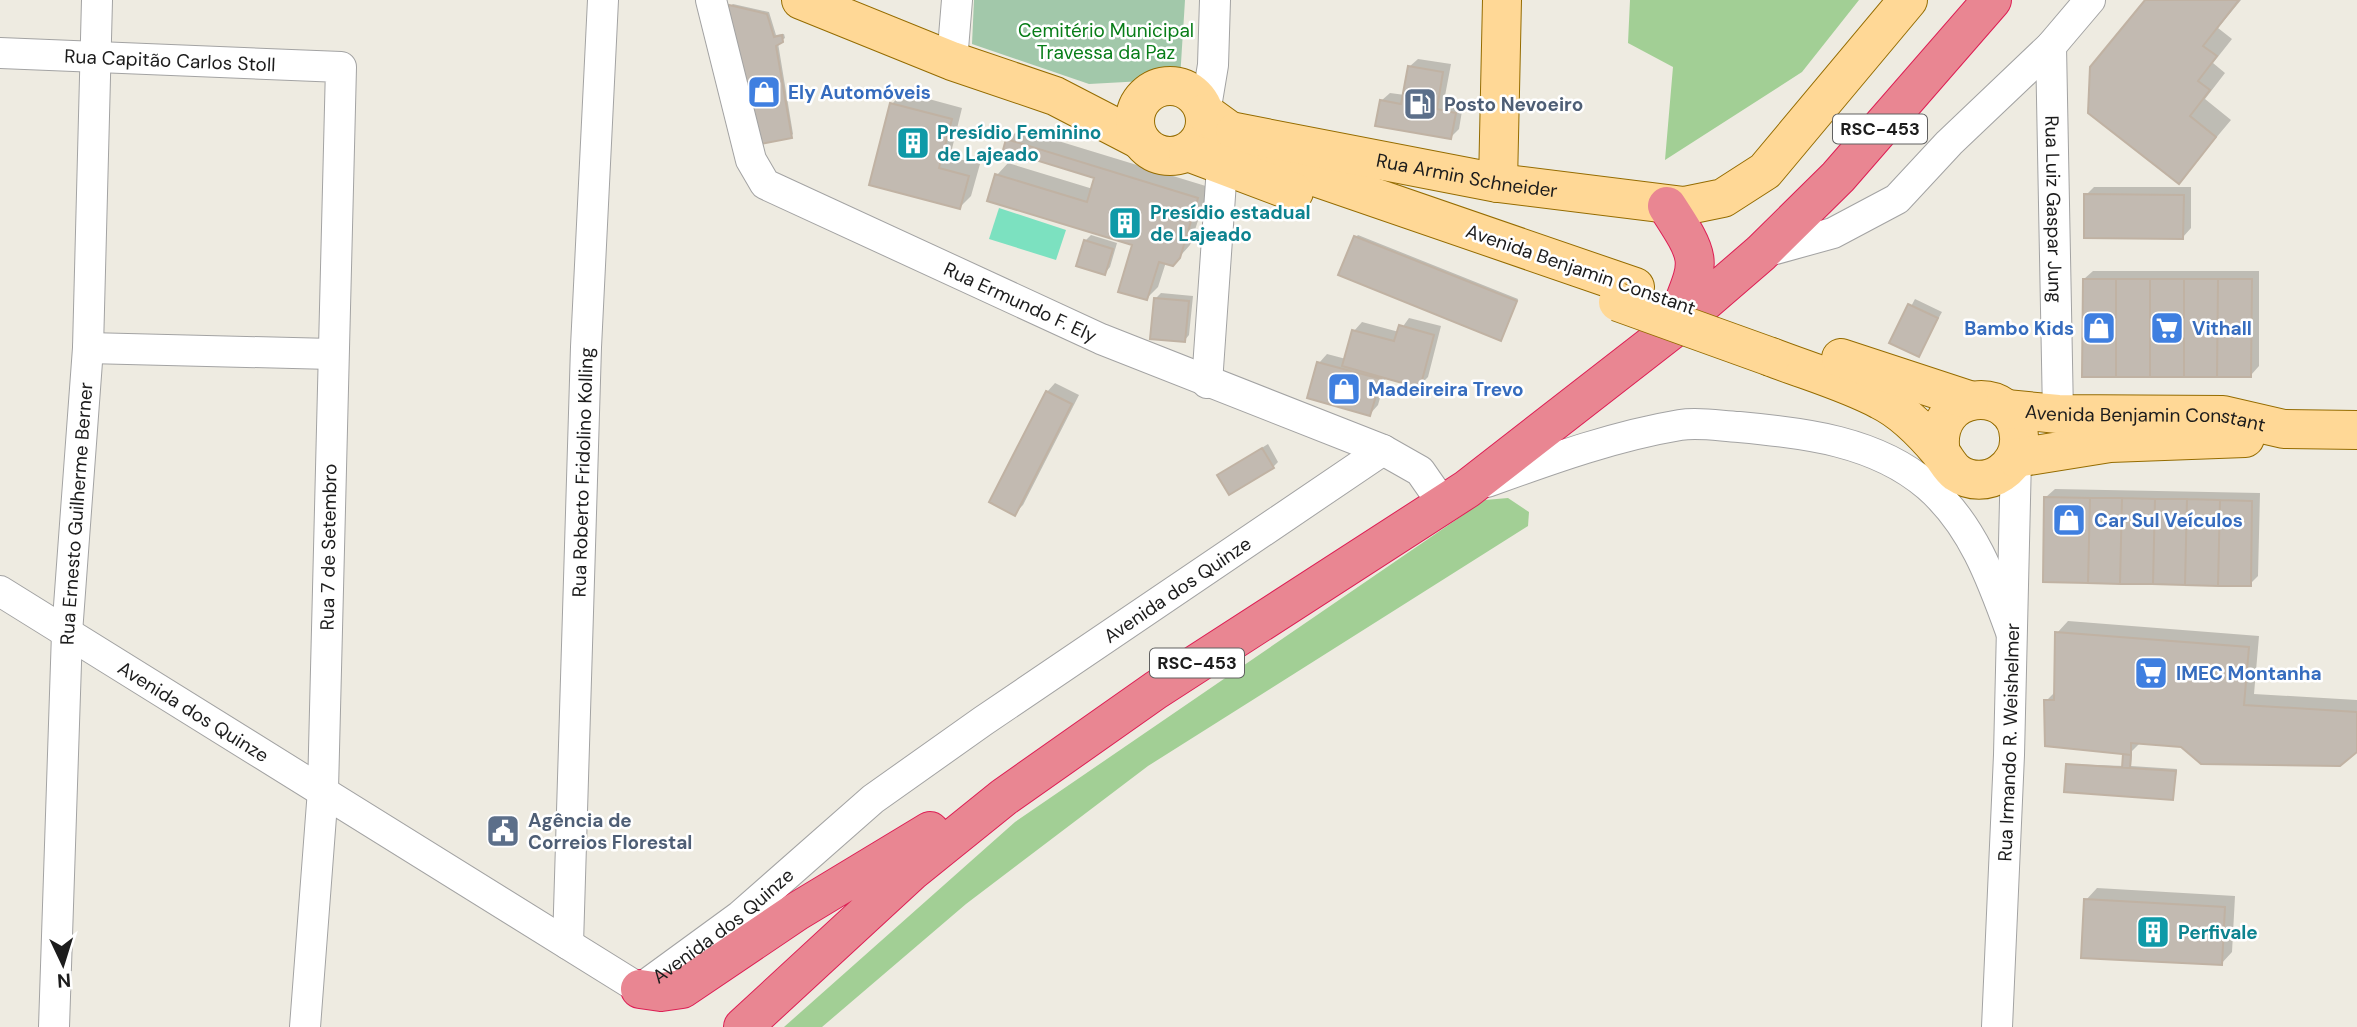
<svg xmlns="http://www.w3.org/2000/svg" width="2357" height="1027" viewBox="0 0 2357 1027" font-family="'DM Sans',sans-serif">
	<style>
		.forest { fill: #a2cf95 }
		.cemetery { fill: #a2c8aa }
		.pitch { fill: #7ce1c0 }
		.shadow { fill: #0003 }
		.building { fill: #c2bab1; stroke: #c0b2a3; stroke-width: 2 }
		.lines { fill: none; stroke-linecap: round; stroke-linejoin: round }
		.minor-casing { stroke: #a3a3a3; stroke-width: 32 }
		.major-casing { stroke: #956c00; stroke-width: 40 }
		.highway-casing { stroke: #dd1e54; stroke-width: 40 }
		.minor { stroke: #fff; stroke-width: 30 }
		.major { stroke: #ffd896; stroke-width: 38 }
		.highway { stroke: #e98692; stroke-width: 38 }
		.major-bridge-casing { stroke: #956c00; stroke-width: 40; stroke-linecap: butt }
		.major-bridge { stroke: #ffd896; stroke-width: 38 }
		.labels { text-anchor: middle; stroke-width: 5; stroke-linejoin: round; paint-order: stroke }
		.shield { fill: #fff; stroke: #606060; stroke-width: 2 }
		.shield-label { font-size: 18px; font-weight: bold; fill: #1c1c1c }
		.park-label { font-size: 19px; fill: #087d18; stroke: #fff }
		.street-label { font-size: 19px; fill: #1c1c1c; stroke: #fff }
		.shop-label { font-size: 19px; font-weight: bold; fill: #366cbe; stroke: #fff; text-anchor: start }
		.service-label { font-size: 19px; font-weight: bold; fill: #4e5e75; stroke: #fff; text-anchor: start }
		.culture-label { font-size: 19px; font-weight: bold; fill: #0d838f; stroke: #fff; text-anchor: start }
	</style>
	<rect width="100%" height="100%" fill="#eeebe1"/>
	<path class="forest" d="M1630 0H1859L1802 72 1665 160 1673 67 1628 43Z
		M1508 498 1529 512 1528 526 1148 766 966 904 822 1027H784L1015 822 1485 500Z"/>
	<path class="cemetery" d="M974 0H1185L1180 79 1089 84 972 44Z"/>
	<path class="pitch" d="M999 208 1066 230 1056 260 989 239Z"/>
	<path class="shadow" d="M2147 0H2241L2218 28 2232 39 2213 63 2225 73 2205 99 2231 120 2179 182Z
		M733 4 769 12 776 35 784 34 785 38 778 43 793 134 791 136 730 6Z
		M1418 59 1451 64 1444 101 1463 105 1459 129 1451 137 1381 101 1390 93 1405 95 1409 67Z
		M903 92 962 108 950 157 980 164 971 196 960 207 892 104Z
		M1019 129 1209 187 1190 245 1173 264 1166 262 1158 287 1147 298 1134 244 997 175 1008 163 1093 189 1096 177 1008 140Z
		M2094 187H2191V228L2183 237 2086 195Z
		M1091 235 1117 243 1110 267 1105 273 1085 241Z
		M1358 235 1518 299 1503 337 1501 339 1356 237Z
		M2093 271H2259V366L2251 375 2084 279Z
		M1161 293 1193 296 1189 335 1184 341 1156 298Z
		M1915 299 1942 312 1918 355 1892 342Z
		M1409 318 1441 326 1428 377 1419 386 1386 377 1378 405 1370 414 1319 363 1327 354 1346 359 1354 331 1362 322 1399 332Z
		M1055 383 1079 395 1023 505 1015 513 1047 392Z
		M1268 444 1278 462 1273 467 1219 475Z
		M2055 489 2260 493 2258 576 2250 584 2046 497Z
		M2068 621 2259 636 2254 694 2357 700V750L2141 742 2132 751 2131 766 2177 769 2173 798 2067 764 2124 766 2125 752 2046 701 2056 691 2057 633Z
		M2097 888 2235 896 2232 952 2221 964 2086 900Z"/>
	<path class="building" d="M2145 0H2239L2203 46 2217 56 2198 81 2210 90 2190 116 2216 137 2179 184 2088 113 2090 67Z
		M729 5 767 14 774 37 782 35 783 42 776 46 792 138 756 145 726 17Z
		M1408 66 1443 72 1437 109 1456 113 1451 139 1375 126 1380 100 1401 104Z
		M890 103 952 119 939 168 969 176 960 209 869 185Z
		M1006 139 1198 198 1180 258 1173 266 1159 262 1147 300 1118 292 1132 245 987 201 995 174 1087 202 1094 178 1003 150Z
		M2084 194 2184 195 2183 239 2084 238Z
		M1354 236 1517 301 1501 341 1338 275Z
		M1084 240 1113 249 1105 275 1076 266Z
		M2083 279H2116V377H2082Z
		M2116 279H2150V377H2116Z
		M2150 279H2184V377H2150Z
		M2184 279H2218L2217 377H2184Z
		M2218 279H2252L2251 377H2217Z
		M1154 298 1189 301 1185 342 1150 339Z
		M1908 304 1938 318 1919 357 1889 343Z
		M1399 325 1434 335 1420 388 1342 366 1352 330 1394 341Z
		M1317 362 1381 379 1370 416 1307 398Z
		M1046 391 1072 404 1015 516 989 502Z
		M1262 448 1274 468 1229 495 1217 475Z
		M2044 497 2090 498 2088 583 2043 582Z
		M2090 498H2122L2120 584 2088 583Z
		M2122 498 2155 499 2153 584H2120Z
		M2155 499H2187L2185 585 2153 584Z
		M2187 499 2220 500 2218 586 2185 585Z
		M2220 500 2252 501 2251 586H2218Z
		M2055 632 2249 647 2244 705 2357 712V752L2340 766 2201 764 2181 747 2131 743V755L2045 746 2044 700H2054Z
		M2123 754 2131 755 2130 768H2122Z
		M2066 764 2176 771 2173 800 2064 792Z
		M2084 899 2225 907 2222 965 2081 958Z"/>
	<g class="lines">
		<defs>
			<g id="minor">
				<path id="s1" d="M711 0 751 160 765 184 1101 339 1383 450 1420 471 1443 504"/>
				<path id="s2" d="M2051 46 2058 414"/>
				<path id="s3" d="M0 53 341 67 323 790 305 1027"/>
				<path d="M952 61 957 0"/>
				<path d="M1205 113 1213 65 1215 0"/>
				<path d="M1761 253 1833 233 1897 199 1949 143 2051 46 2090 0"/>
				<path d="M88 348 332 354"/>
				<path d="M1207 383 1222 167"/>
				<path d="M1487 482C1551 459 1614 436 1680 425 1699 422 1720 426 1739 427 1804 433 1876 441 1928 486 1972 524 1992 579 2011 632"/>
				<path id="s4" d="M0 591 640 989 740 916 873 799 983 721 1383 450"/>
				<path id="s5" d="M568 944 586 347 603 0"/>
				<path id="s6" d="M54 1027 67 633 88 348 97 0"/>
				<path id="s7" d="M1997 1027 2009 755 2016 458"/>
			</g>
			<g id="major">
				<path d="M801 0 952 61 1055 96 1140 140"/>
				<circle cx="1170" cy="121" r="35"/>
				<path d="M1205 113 1263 155 1292 169 1635 287"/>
				<path id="s8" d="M1235 132 1498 183 1684 206 1723 198 1765 171 1908 0"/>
				<path d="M1188 152 1294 192"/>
				<path d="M1498 183 1502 0"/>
				<path d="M1771 357C1807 371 1846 382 1880 400 1903 411 1924 433 1940 452 1946 459 1949 467 1957 473 1970 482 1988 482 2001 473 2014 464 2020 452 2019 437 2017 383 1929 388 1941 454"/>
				<path d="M1841 358 1969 400"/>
				<path id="s9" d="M2006 409 2058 414 2223 415 2284 429 2357 430"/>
				<path d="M2016 458 2110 443 2245 438"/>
			</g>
			<path id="highway" d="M1667 206C1705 264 1700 260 1676 322
				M640 989 661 992 682 989 796 912 930 831
				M743 1027 911 872 1004 797 1156 690 1467 489 1674 328 1761 253 1838 177 1992 0"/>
		</defs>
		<use href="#minor" class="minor-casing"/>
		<use href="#major" class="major-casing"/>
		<use href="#highway" class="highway-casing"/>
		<use href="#minor" class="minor"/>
		<use href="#major" class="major"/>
		<use href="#highway" class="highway"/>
		<defs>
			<path id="major-bridge" d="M1618 302 1771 357"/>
		</defs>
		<use href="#major-bridge" class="major-bridge-casing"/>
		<use href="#major-bridge" class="major-bridge"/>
	</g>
	<defs>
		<symbol id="shop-square" viewBox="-11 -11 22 22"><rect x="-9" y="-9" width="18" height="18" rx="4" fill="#3f7fe0" stroke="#fff"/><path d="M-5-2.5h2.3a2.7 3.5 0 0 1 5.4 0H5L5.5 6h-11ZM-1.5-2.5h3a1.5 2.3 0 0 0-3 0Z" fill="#fff"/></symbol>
		<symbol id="fuel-square" viewBox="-11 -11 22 22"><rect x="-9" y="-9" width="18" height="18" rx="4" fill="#5c6f8a" stroke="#fff"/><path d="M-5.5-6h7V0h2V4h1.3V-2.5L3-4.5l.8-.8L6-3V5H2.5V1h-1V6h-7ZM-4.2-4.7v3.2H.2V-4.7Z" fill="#fff"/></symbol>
		<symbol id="building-square" viewBox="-11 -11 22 22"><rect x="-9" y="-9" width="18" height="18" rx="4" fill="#0f9aa8" stroke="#fff"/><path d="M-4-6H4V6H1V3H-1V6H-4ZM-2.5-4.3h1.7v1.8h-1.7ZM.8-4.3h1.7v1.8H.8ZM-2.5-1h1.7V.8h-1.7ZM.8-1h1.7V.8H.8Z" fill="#fff"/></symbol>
		<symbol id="supermarket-square" viewBox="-11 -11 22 22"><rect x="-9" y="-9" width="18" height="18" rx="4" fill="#3f7fe0" stroke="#fff"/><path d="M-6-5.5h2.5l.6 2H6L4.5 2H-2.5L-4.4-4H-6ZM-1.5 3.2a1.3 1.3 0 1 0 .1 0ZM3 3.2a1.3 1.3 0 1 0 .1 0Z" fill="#fff"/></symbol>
		<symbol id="civic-square" viewBox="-11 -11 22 22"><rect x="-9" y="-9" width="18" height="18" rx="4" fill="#5c6f8a" stroke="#fff"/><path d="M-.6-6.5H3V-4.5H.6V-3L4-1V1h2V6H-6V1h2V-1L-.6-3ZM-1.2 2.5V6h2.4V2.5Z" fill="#fff"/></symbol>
	</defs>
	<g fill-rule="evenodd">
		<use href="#shop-square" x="745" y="73" width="38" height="38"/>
		<use href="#fuel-square" x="1401" y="85" width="38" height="38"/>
		<use href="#building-square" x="894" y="124" width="38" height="38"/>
		<use href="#building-square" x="1106" y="204" width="38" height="38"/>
		<use href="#shop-square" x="2080" y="309" width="38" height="38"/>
		<use href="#supermarket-square" x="2148" y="309" width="38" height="38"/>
		<use href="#shop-square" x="1325" y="370" width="38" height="38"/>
		<use href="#shop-square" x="2050" y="501" width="38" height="38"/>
		<use href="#supermarket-square" x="2132" y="654" width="38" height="38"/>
		<use href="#civic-square" x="484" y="812" width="38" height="38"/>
		<use href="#building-square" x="2134" y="913" width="38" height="38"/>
	</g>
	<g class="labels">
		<g class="shield">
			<rect x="1833" y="114.5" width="94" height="29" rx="5"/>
			<rect x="1150" y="648.5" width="94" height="29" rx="5"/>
		</g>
		<g class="shield-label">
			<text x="1880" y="135">RSC-453</text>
			<text x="1197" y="669">RSC-453</text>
		</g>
		<g class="park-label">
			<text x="1106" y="37">Cemitério Municipal<tspan x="1106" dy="22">Travessa da Paz</tspan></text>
		</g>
		<g class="street-label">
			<text dy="7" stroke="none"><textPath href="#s3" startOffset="170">Rua Capitão Carlos Stoll</textPath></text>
			<text dy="7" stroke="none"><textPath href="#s8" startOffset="236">Rua Armin Schneider</textPath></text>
			<text dy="7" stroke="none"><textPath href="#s2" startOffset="163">Rua Luiz Gaspar Jung</textPath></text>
			<text transform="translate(1581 269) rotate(19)" y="7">Avenida Benjamin Constant</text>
			<text dy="7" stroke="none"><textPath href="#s1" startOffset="474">Rua Ermundo F. Ely</textPath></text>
			<text dy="7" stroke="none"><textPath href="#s9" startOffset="140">Avenida Benjamin Constant</textPath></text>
			<text dy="7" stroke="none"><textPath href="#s5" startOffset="472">Rua Roberto Fridolino Kolling</textPath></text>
			<text dy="7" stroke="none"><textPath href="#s6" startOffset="514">Rua Ernesto Guilherme Berner</textPath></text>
			<text transform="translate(328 547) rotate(-89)" y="7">Rua 7 de Setembro</text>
			<text dy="7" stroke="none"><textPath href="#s4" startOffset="1424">Avenida dos Quinze</textPath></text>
			<text dy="7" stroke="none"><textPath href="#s4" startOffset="228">Avenida dos Quinze</textPath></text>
			<text dy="7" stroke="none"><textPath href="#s7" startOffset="285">Rua Irmando R. Weishelmer</textPath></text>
			<text dy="7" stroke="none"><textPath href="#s4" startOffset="858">Avenida dos Quinze</textPath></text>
		</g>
		<g class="shop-label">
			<text x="788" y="99">Ely Automóveis</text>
			<text x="2074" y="335" text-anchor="end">Bambo Kids</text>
			<text x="2192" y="335">Vithall</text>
			<text x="1368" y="396">Madeireira Trevo</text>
			<text x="2094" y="527">Car Sul Veículos</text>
			<text x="2176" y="680">IMEC Montanha</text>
		</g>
		<g class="service-label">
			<text x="1444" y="111">Posto Nevoeiro</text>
			<text x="528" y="827">Agência de<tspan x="528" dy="22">Correios Florestal</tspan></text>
		</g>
		<g class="culture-label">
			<text x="937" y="139">Presídio Feminino<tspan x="937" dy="22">de Lajeado</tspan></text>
			<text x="1150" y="219">Presídio estadual<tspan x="1150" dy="22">de Lajeado</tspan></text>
			<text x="2178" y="939">Perfivale</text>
		</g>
	</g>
	<g transform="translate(63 964) rotate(176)" stroke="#ffffff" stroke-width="5" paint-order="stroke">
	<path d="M0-5L12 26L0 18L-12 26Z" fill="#1c1c1c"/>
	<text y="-10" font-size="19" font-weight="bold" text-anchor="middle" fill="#1c1c1c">N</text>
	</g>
</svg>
